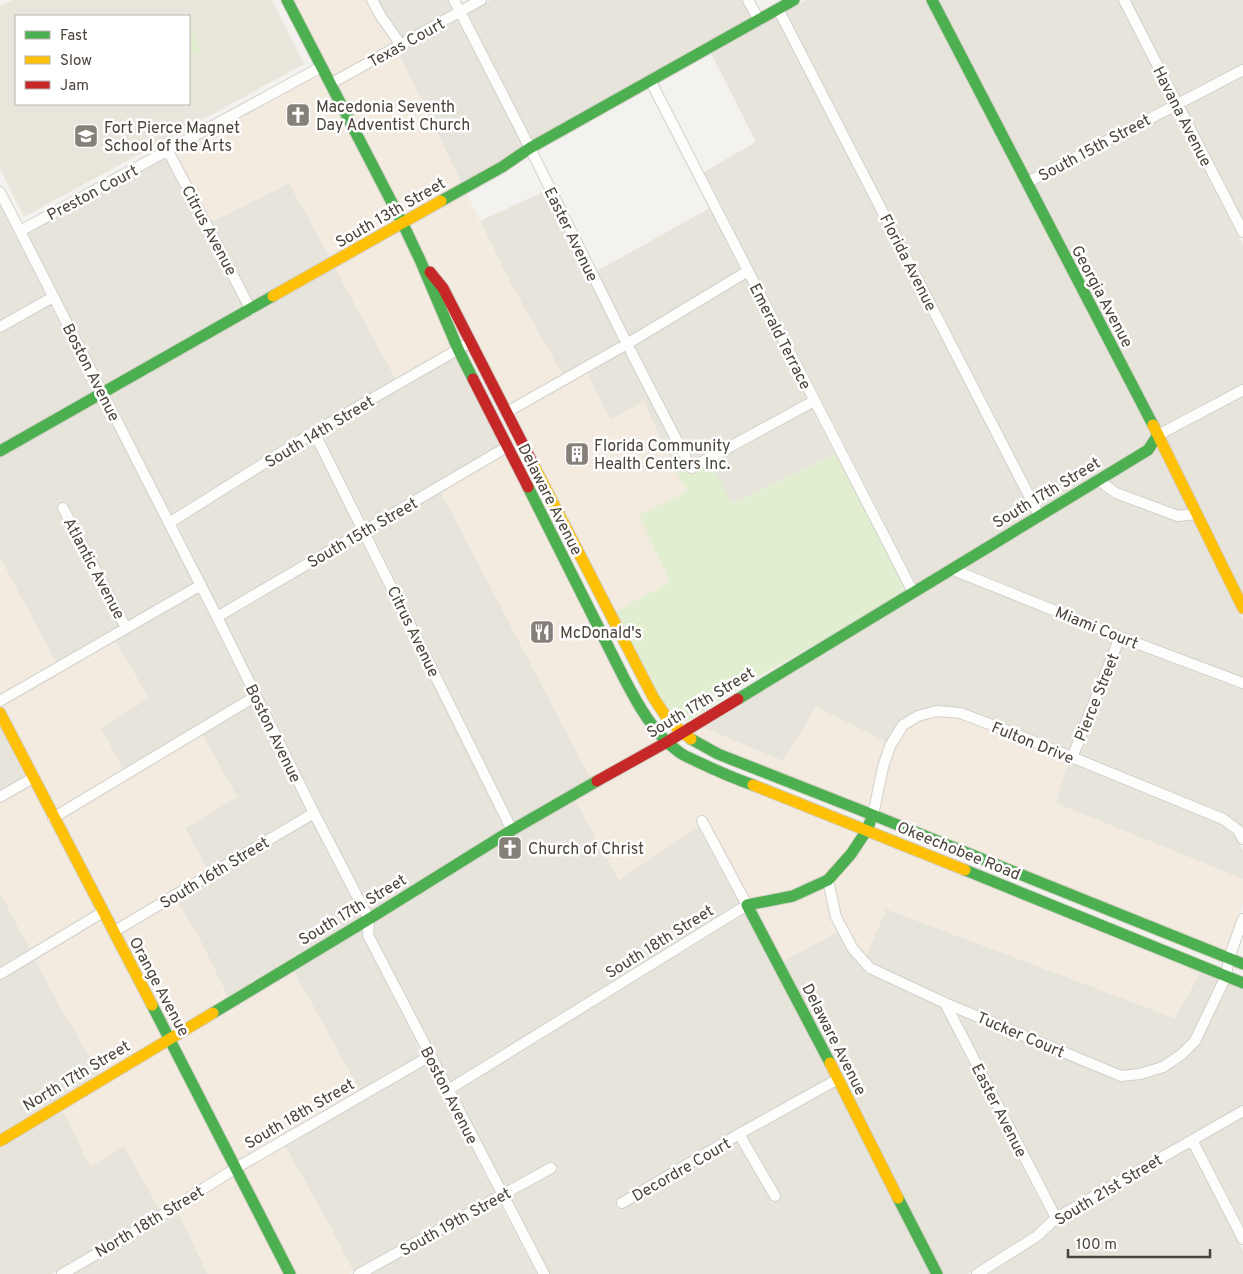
<svg xmlns="http://www.w3.org/2000/svg" width="1243" height="1274" viewBox="0 0 1243 1274" font-family="Overpass,sans-serif">
	<style>
		.residential { fill: #e7e4dc }
		.commercial { fill: #f3ebdf }
		.education { fill: #eae5da; fill-rule: evenodd }
		.green { fill: #e1eecf }
		.lines { fill: none; stroke-linecap: round; stroke-linejoin: round }
		.street-casing { stroke: #d2d0cb; stroke-width: 12 }
		.fast-casing { stroke: #d3cfc5; stroke-width: 13 }
		.slow-casing { stroke: #d3cfc5; stroke-width: 13 }
		.jam-casing { stroke: #d3cfc5; stroke-width: 13 }
		.street { stroke: #fdfdfc; stroke-width: 10 }
		.fast { stroke: #4caf50; stroke-width: 11 }
		.slow { stroke: #ffc107; stroke-width: 11 }
		.jam { stroke: #c62828; stroke-width: 11 }
		.labels { text-anchor: middle; stroke-width: 5; stroke-linejoin: round; paint-order: stroke }
		.street-label { font-size: 16px; fill: #4b4439; stroke: #fff }
		.poi-label { font-size: 16px; fill: #4b4439; stroke: #fff; text-anchor: start }
	</style>
	<rect width="100%" height="100%" fill="#f4f2ee"/>
	<path class="residential" d="M378 0H447L453 10 403 38 385 12Z
		M491 0H744L753 19 532 140 467 14Z
		M806 0H927L1151 435 1144 446 1098 473H1097L1094 476 1042 508 786 12Z
		M939 0H1118L1170 102 1029 176Z
		M1130 0H1243V64L1180 97Z
		M776 17 1032 514 951 563 949 562 947 565 916 584 704 172 756 142 711 53Z
		M457 19 523 146 462 184 398 52Z
		M1243 75V220L1184 106Z
		M1174 111 1243 245V384L1160 429 1033 185Z
		M165 158 244 308 105 386 27 233Z
		M289 183 331 259 254 303 211 222Z
		M545 191 620 342 563 375 511 284 480 221Z
		M0 205 46 295 0 321Z
		M710 208 741 270 629 336 597 271Z
		M335 268 396 379 307 430 171 515 110 395Z
		M746 279 807 399 694 461 634 345Z
		M50 304 96 392 0 446V332Z
		M624 351 685 468 677 473 644 402 610 420 587 372Z
		M455 356 500 446 367 524 321 434Z
		M1243 396V596L1165 437Z
		M100 400 194 584 129 621 66 501 56 506 119 626 56 662 0 558V457Z
		M811 408 835 454 731 504 710 463Z
		M311 440 357 530 219 610 176 524Z
		M1157 446 1188 510 1179 511 1120 488 1107 480Z
		M1097 486 1114 498 1175 521 1192 520 1243 620V677L1122 632 963 567Z
		M441 492 591 779 515 823 371 533Z
		M361 539 506 828 371 912 319 810 224 619Z
		M951 574 1113 640 1069 751 935 705 923 710 886 742 816 707 783 761 701 727Z
		M198 592 249 694 124 770 100 728 149 698 114 640Z
		M1123 643 1243 689V828L1226 814 1078 755Z
		M254 703 307 811 208 870 185 828 237 797 202 734Z
		M0 725 26 777 0 792Z
		M1068 762 1220 823 1234 833 1243 851V879L1055 803Z
		M575 800 619 879 698 827 740 904 450 1083 373 933 374 922 515 834Z
		M311 820 362 918 228 997 197 934 176 900Z
		M0 892 30 950 0 968Z
		M886 909 1175 1018 1200 973 1218 980 1190 1038 1179 1051 1161 1063 1140 1069 1123 1071 949 999 948 996 946 997 873 964 866 956Z
		M745 913 831 1077 732 1133 615 1202 620 1210 737 1141 773 1203 782 1197 747 1136 835 1086 931 1274H550L509 1197 558 1169 553 1161 505 1188 455 1092Z
		M363 929V937L423 1055 360 1091 293 970Z
		M837 932 849 953 867 973 941 1007 1049 1218 1034 1232 968 1274H943L783 961Z
		M35 959 58 1003 100 1074 0 1135V979Z
		M1228 984 1243 990V1105L1058 1211 957 1013 1119 1080H1140L1166 1071 1185 1058 1199 1044Z
		M428 1063 495 1193 353 1271 330 1226 285 1146Z
		M62 1109 124 1146 160 1210 52 1274H0V1146Z
		M1243 1116V1226L1199 1141Z
		M1190 1147 1243 1251V1274H987L1040 1240 1059 1222Z
		M499 1202 537 1274H369Z
		M177 1211 208 1274H72Z"/>
	<path class="commercial" d="M293 0H366L376 18 393 43 333 77Z
		M398 52 462 184 405 217 338 86Z
		M319 75 395 222 331 259 289 183 211 222 175 152Z
		M466 193 511 284 563 375 509 404 449 286 426 259 410 226Z
		M400 231 415 261 451 347 396 379 335 268Z
		M587 372 610 420 644 401 677 473 688 491 640 515 670 582 615 612 514 413Z
		M504 455 659 741 591 779 441 492Z
		M0 558 56 662 0 695Z
		M114 640 149 698 100 728 124 770 56 810 2 705Z
		M816 707 886 742 888 740 885 745 878 766 869 808 720 749 691 733 701 727 783 761Z
		M937 717 958 718 1006 736 1068 762 1056 803 1243 879V903L1226 951 879 811 889 768 895 748 907 729 920 721Z
		M202 734 237 797 185 828 208 870 116 925 60 819Z
		M665 748 859 833 825 876 792 891 750 900 704 815 694 820 698 827 619 880 575 800Z
		M31 785 96 910 30 950 0 892V803Z
		M868 837 1200 973 1175 1018 886 909 866 956 858 946 841 915 834 881Z
		M824 888 830 919 837 932 783 961 755 909Z
		M176 900 197 934 228 997 172 1031 120 934Z
		M100 919 162 1036 100 1074 58 1003 35 959Z
		M293 970 360 1091 238 1161 177 1039Z
		M167 1045 229 1167 160 1210 124 1146 90 1167 62 1109Z
		M285 1146 330 1226 353 1271 349 1274H296L243 1170Z
		M233 1176 284 1274H208L177 1211Z"/>
	<path class="education" d="M12 0H272L304 64 24 217 0 169V7ZM16 16H189V104H16Z"/>
	<path class="green" d="M189 26 202 50 189 57Z
		M835 454 906 590 830 636 745 684 688 721 680 723 667 709 615 612 670 582 639 515 688 491 677 473 685 468 689 475 710 463 732 504Z"/>
	<g class="lines">
		<defs>
			<path id="street" d="M372 0 380 15 401 45
				M454 0 530 148 627 344 691 468 814 401
				M748 0 759 20
				M1124 0 1243 232
				M778 9 1039 515
				M650 80 913 592
				M330 84 481 0
				M168 151 251 310
				M1026 183 1243 70
				M0 192 217 617 314 813 369 919 368 935 544 1274
				M20 231 321 67
				M0 327 53 297
				M507 412 627 344 748 271
				M314 432 512 830
				M1158 435 1243 390
				M1098 480 1116 493 1178 516 1196 514
				M63 508 126 628
				M169 523 314 432 464 346
				M951 569 1120 637 1243 683
				M217 617 507 447
				M0 701 201 585
				M1072 758 1120 637
				M0 797 33 778
				M873 815 883 767 890 746 903 725 918 716 937 711 960 713 1008 731 1223 819 1238 830 1243 839
				M53 818 256 696
				M828 880 836 917 853 949 870 968 945 1003 1121 1076 1140 1074 1163 1067 1182 1054 1195 1041 1226 976 1229 958 1243 919
				M113 932 314 813
				M0 974 103 912
				M945 1003 1056 1218
				M448 1090 747 905 702 821
				M739 1134 775 1196
				M1192 1140 1243 1239
				M622 1203 739 1134 838 1079
				M62 1274 143 1227 236 1168 430 1056
				M359 1274 551 1168
				M977 1274 1037 1236 1056 1218 1243 1111"/>
			<path id="fast" d="M287 0 403 224 421 262 458 349 473 379
				M932 0 1153 425
				M441 201 502 167 530 148 794 0
				M0 451 273 296
				M528 487 624 678C638 705 654 734 679 752 684 756 690 758 696 761 715 770 733 778 753 785
				M738 699 1148 450 1158 435
				M691 739 718 754 873 815 1243 964
				M965 870 1243 983
				M152 1005 290 1274
				M213 1013 369 919 512 830 597 781
				M830 1063 747 905 793 896 828 880 851 854 867 830 870 822
				M898 1198 937 1274"/>
			<path id="slow" d="M273 296 441 201
				M1153 425 1243 608
				M532 462 653 697 669 721 691 739
				M0 713 152 1005
				M753 785 965 870
				M830 1063 898 1198
				M0 1141 213 1013"/>
			<path id="jam" d="M430 272 443 288 532 462
				M473 379 528 487
				M597 781 667 742 738 699"/>
		</defs>
		<use href="#street" class="street-casing"/>
		<use href="#fast" class="fast-casing"/>
		<use href="#slow" class="slow-casing"/>
		<use href="#jam" class="jam-casing"/>
		<use href="#street" class="street"/>
		<use href="#fast" class="fast"/>
		<use href="#slow" class="slow"/>
		<use href="#jam" class="jam"/>
	</g>
	<defs>
		<symbol id="church-square" viewBox="-11 -11 22 22"><rect x="-9" y="-9" width="18" height="18" rx="4" fill="#868178" stroke="#fff"/><path d="M-1.2-6h2.4v3.5h3.3v2.4h-3.3V6h-2.4V-.1h-3.3v-2.4h3.3Z" fill="#fff"/></symbol>
		<symbol id="school-square" viewBox="-11 -11 22 22"><rect x="-9" y="-9" width="18" height="18" rx="4" fill="#868178" stroke="#fff"/><path d="M0-5L7-2L0 1L-7-2ZM-4 1L0 2.5L4 1V4Q0 6-4 4Z" fill="#fff"/></symbol>
		<symbol id="building-square" viewBox="-11 -11 22 22"><rect x="-9" y="-9" width="18" height="18" rx="4" fill="#868178" stroke="#fff"/><path d="M-4-6H4V6H1V3H-1V6H-4ZM-2.5-4.3h1.7v1.8h-1.7ZM.8-4.3h1.7v1.8H.8ZM-2.5-1h1.7V.8h-1.7ZM.8-1h1.7V.8H.8Z" fill="#fff"/></symbol>
		<symbol id="restaurant-square" viewBox="-11 -11 22 22"><rect x="-9" y="-9" width="18" height="18" rx="4" fill="#868178" stroke="#fff"/><path d="M-5-6h1v4h1v-4h1v4h1v-4h1v5L-1.5 .5V6h-2V.5L-5-1ZM5-6V6H3V1.5H1.5Q1.5-4 5-6Z" fill="#fff"/></symbol>
	</defs>
	<g fill-rule="evenodd">
		<use href="#church-square" x="284" y="101" width="28" height="28"/>
		<use href="#school-square" x="72" y="122" width="28" height="28"/>
		<use href="#building-square" x="563" y="440" width="28" height="28"/>
		<use href="#restaurant-square" x="528" y="618" width="28" height="28"/>
		<use href="#church-square" x="496" y="834" width="28" height="28"/>
	</g>
	<g class="labels">
		<g class="street-label">
			<text transform="translate(406 42) rotate(-29)" y="6">Texas Court</text>
			<text transform="translate(1183 116) rotate(63)" y="6">Havana Avenue</text>
			<text transform="translate(1094 147) rotate(-28)" y="6">South 15th Street</text>
			<text transform="translate(92 192) rotate(-28)" y="6">Preston Court</text>
			<text transform="translate(390 212) rotate(-30)" y="6">South 13th Street</text>
			<text transform="translate(210 230) rotate(62)" y="6">Citrus Avenue</text>
			<text transform="translate(572 234) rotate(64)" y="6">Easter Avenue</text>
			<text transform="translate(909 262) rotate(63)" y="6">Florida Avenue</text>
			<text transform="translate(1103 296) rotate(62)" y="6">Georgia Avenue</text>
			<text transform="translate(781 336) rotate(63)" y="6">Emerald Terrace</text>
			<text transform="translate(92 372) rotate(63)" y="6">Boston Avenue</text>
			<text transform="translate(319 431) rotate(-31)" y="6">South 14th Street</text>
			<text transform="translate(1046 492) rotate(-31)" y="6">South 17th Street</text>
			<text transform="translate(551 499) rotate(63)" y="6">Delaware Avenue</text>
			<text transform="translate(362 532) rotate(-30)" y="6">South 15th Street</text>
			<text transform="translate(95 568) rotate(62)" y="6">Atlantic Avenue</text>
			<text transform="translate(1097 627) rotate(22)" y="6">Miami Court</text>
			<text transform="translate(414 631) rotate(64)" y="6">Citrus Avenue</text>
			<text transform="translate(1096 697) rotate(-68)" y="6">Pierce Street</text>
			<text transform="translate(700 702) rotate(-31)" y="6">South 17th Street</text>
			<text transform="translate(274 733) rotate(64)" y="6">Boston Avenue</text>
			<text transform="translate(1033 742) rotate(22)" y="6">Fulton Drive</text>
			<text transform="translate(959 850) rotate(22)" y="6">Okeechobee Road</text>
			<text transform="translate(214 872) rotate(-31)" y="6">South 16th Street</text>
			<text transform="translate(352 909) rotate(-31)" y="6">South 17th Street</text>
			<text transform="translate(659 941) rotate(-32)" y="6">South 18th Street</text>
			<text transform="translate(160 986) rotate(62)" y="6">Orange Avenue</text>
			<text transform="translate(1021 1034) rotate(23)" y="6">Tucker Court</text>
			<text transform="translate(835 1039) rotate(63)" y="6">Delaware Avenue</text>
			<text transform="translate(76 1075) rotate(-31)" y="6">North 17th Street</text>
			<text transform="translate(450 1095) rotate(63)" y="6">Boston Avenue</text>
			<text transform="translate(1000 1110) rotate(63)" y="6">Easter Avenue</text>
			<text transform="translate(299 1113) rotate(-30)" y="6">South 18th Street</text>
			<text transform="translate(681 1169) rotate(-30)" y="6">Decordre Court</text>
			<text transform="translate(1108 1189) rotate(-31)" y="6">South 21st Street</text>
			<text transform="translate(149 1221) rotate(-31)" y="6">North 18th Street</text>
			<text transform="translate(455 1221) rotate(-29)" y="6">South 19th Street</text>
		</g>
		<g class="poi-label">
			<text x="316" y="112">Macedonia Seventh<tspan x="316" dy="18">Day Adventist Church</tspan></text>
			<text x="104" y="133">Fort Pierce Magnet<tspan x="104" dy="18">School of the Arts</tspan></text>
			<text x="594" y="451">Florida Community<tspan x="594" dy="18">Health Centers Inc.</tspan></text>
			<text x="560" y="638">McDonald's</text>
			<text x="528" y="854">Church of Christ</text>
		</g>
	</g>
	<rect x="15" y="15" width="175" height="90" fill="#ffffff" stroke="#b7b4b0"/>
	<rect x="25" y="31" width="25" height="8" fill="#4caf50" stroke="#b7b4b0"/>
	<text x="60" y="40" font-size="15" fill="#4b4439">Fast</text>
	<rect x="25" y="56" width="25" height="8" fill="#ffc107" stroke="#b7b4b0"/>
	<text x="60" y="65" font-size="15" fill="#4b4439">Slow</text>
	<rect x="25" y="81" width="25" height="8" fill="#c62828" stroke="#b7b4b0"/>
	<text x="60" y="90" font-size="15" fill="#4b4439">Jam</text>
	<path d="M1068 1249v8h142v-8" fill="none" stroke="#4b4439" stroke-width="2.5"/>
	<text x="1076" y="1249" font-size="15" fill="#4b4439" stroke="#ffffff" stroke-width="4" paint-order="stroke">100 m</text>
</svg>
